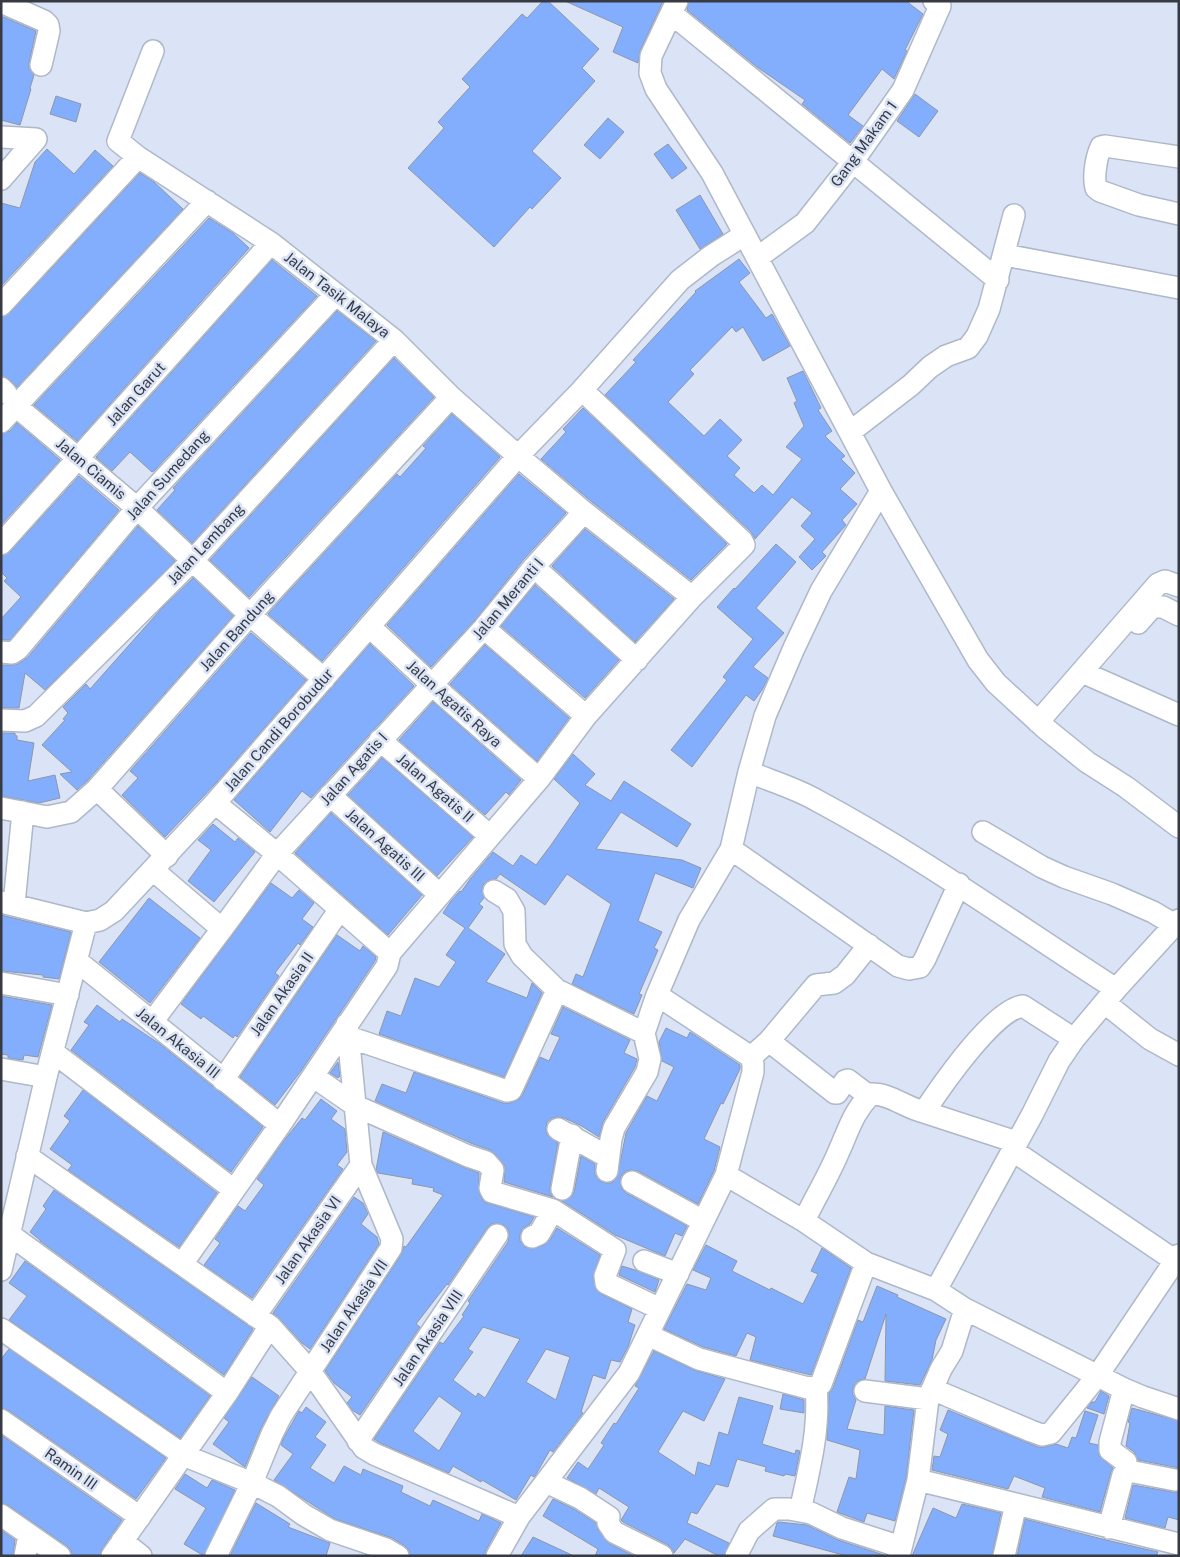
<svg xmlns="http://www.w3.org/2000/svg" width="1180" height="1557" viewBox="0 0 1180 1557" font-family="'Public Sans',sans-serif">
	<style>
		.building { fill: #83adfd; stroke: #8e97a8; fill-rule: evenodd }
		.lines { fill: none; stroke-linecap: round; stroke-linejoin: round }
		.minor-casing { stroke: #aeb8c9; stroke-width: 24 }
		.minor { stroke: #fff; stroke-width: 21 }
		.labels { text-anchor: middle; stroke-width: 5; stroke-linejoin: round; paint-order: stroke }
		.street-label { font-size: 15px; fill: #373a42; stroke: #dae4f6 }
	</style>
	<rect width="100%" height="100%" fill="#dae4f6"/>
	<path class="building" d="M543 1H548L599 49 582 68 595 81 532 151 561 178 532 209 530 207 494 247 408 168 444 128 438 122 470 87 462 79 522 14 527 18Z
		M565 1H663L640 51 638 63 613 52 623 27Z
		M689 1H906L923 14 905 50 907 51 894 79 882 69 848 115 863 126 850 143 802 104 805 100 757 67 687 10Z
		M1 16 36 31 29 63V69L34 75 30 88 31 89 20 125 1 120Z
		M915 94 938 111 919 137 897 121Z
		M56 96 81 104 76 122 50 114Z
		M608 118 624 132 600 159 584 145Z
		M668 144 687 168 672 179 654 154Z
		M47 149 74 174 95 150 113 166 1 286V203L20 208 35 162Z
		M140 173 154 182 183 209 17 387 9 379 1 376V317L10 313Z
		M700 195 723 234 700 249 676 210Z
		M209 218 233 233 249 248 77 441 34 405Z
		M739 259 750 273 739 282 766 318 772 314 790 346 763 361 743 327 736 332 732 327 690 370 694 374 668 402 704 436 720 419 742 440 727 456 740 468 734 475 754 493 762 485 773 495 802 459 786 447 804 426 794 403 797 401 787 378 803 371 821 408 818 410 832 431 825 436 845 456 841 459 855 473 840 489 857 504 842 520 846 525 822 552 826 556 812 570 799 557 815 539 801 526 812 513 792 497 755 539 751 532 605 395 636 362 633 360 696 292 695 291Z
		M272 260 317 296 154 471 152 472 130 452 112 471 96 457Z
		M337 311 376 341 192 543 157 510 175 490 173 488Z
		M394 358 434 397 249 597 210 560Z
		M583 408 727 544 691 580 592 502 541 459 566 432 563 429Z
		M452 414 500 457 322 661 268 614 397 474 400 477 426 448 423 446Z
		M17 423 60 460 1 525V434L10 431Z
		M519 474 566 513 524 559 475 620 431 667 387 625Z
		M79 476 119 510 10 640H1V619L21 597 4 581 7 578 1 572V556L10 552Z
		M138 526 175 561 45 690 25 673 19 708H1V665H11L18 664 28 657Z
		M585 529 674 599 635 642 552 566Z
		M776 544 796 562 756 608 784 633 753 667 768 678 762 690 754 701 746 695 692 767 671 750 727 680 723 677 753 639 717 607 734 588 735 589Z
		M193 578 233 616 88 780 77 790 60 774 72 772 42 745 65 720 63 719 68 713 63 707 86 684 90 689 162 608Z
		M535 585 619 660 585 698 501 626Z
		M251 633 306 680 216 783 165 837 122 795 138 778 130 771Z
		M370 644 414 686 311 798 302 791 270 832 234 800Z
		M485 645 569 718 537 761 450 684Z
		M433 702 521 780 509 795 506 792 485 815 399 740Z
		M1 733H15V735L17 736V740L34 743 28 781 55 775 60 798 39 803 1 796Z
		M573 754 595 774 585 785 611 801 624 781 691 824 677 847 621 812 596 849 682 860 701 868 693 888 655 873 638 921 662 932 654 948 658 950 639 994 642 995 634 1014 572 984 576 974 583 977 611 904 567 874 545 905 500 874 496 879 489 880 483 885 482 891 484 898 479 904 483 907 468 928 505 954 486 982 527 998 532 983 542 993 504 1077 379 1034 387 1011 401 1016 415 978 439 987 456 962 446 955 465 928 443 913 451 901 460 891 461 892 471 878 493 852 513 866 521 855 536 865 551 845 580 803 554 779Z
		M382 758 473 837 437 876 348 795Z
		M331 813 422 895 388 935 295 853Z
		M213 824 235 842 238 838 255 852 214 902 188 881 211 850 198 840Z
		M271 883 292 898 299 890 314 903 302 919 313 927 300 945 298 943 275 973 279 976 237 1037 235 1035 233 1038 203 1016 201 1019 181 1004Z
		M149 898 200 938 150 1003 99 962Z
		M1 915 71 932 59 979 43 977V975L1 971Z
		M337 935 360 951 363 946 376 957 375 961 301 1071 275 1105 240 1077Z
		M1 996 52 1005 38 1057 24 1055 23 1060 8 1058V1055L1 1054Z
		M97 1005 120 1022 122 1019 160 1044 263 1127 231 1172 71 1050 89 1025 84 1022Z
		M563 1007 630 1040 624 1053 637 1059 635 1067 603 1122 599 1137 580 1125 564 1118 557 1117 552 1118 547 1122 546 1129 547 1135 558 1143 550 1187V1193L553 1197 504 1182 505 1166 495 1154 490 1150 473 1144 375 1101 382 1084 406 1093 414 1072 503 1103H510L518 1100 522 1096 540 1057 549 1061 560 1037 551 1034Z
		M666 1028 687 1038 690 1032 740 1065V1069L723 1104 721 1103 704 1139 720 1147 714 1171 698 1204 638 1171 631 1170 626 1171 621 1176 620 1183 622 1189 626 1193 687 1226 682 1236 675 1233 665 1256 615 1235 562 1201 571 1197 574 1192 581 1156 595 1164V1175L600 1181 606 1183H611L617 1178 626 1133 647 1096 657 1101 674 1067 662 1061 659 1042Z
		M338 1062 340 1076 338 1078 330 1073Z
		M83 1090 217 1193 179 1247 68 1170 72 1165 50 1149 70 1121 64 1116Z
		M321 1099 337 1111 331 1119 345 1129 347 1152 337 1165 343 1169 252 1298 204 1265 220 1243 215 1239 238 1206 245 1211 264 1185 257 1179 286 1138 302 1118 305 1120Z
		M383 1132 463 1167 479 1173V1193L484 1202 534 1217 530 1224 522 1229 520 1235V1241L525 1247 531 1249 544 1245 550 1240 557 1228 600 1255 593 1277 596 1290 601 1294 632 1309 628 1322 635 1325 628 1347 620 1362 611 1360 605 1379 593 1375 581 1412 583 1413 553 1452 550 1450 535 1476 534 1477 531 1475 516 1500 482 1480 481 1482 453 1466 449 1473 380 1443 374 1439 440 1342 443 1344 464 1316 462 1315 470 1303 468 1301 508 1242 509 1235 508 1229 504 1225 497 1223 491 1224 487 1228 448 1285 447 1284 416 1324 420 1327 360 1415 352 1410 347 1403 352 1397 334 1383 325 1371 401 1255 404 1246 406 1247 443 1195 433 1191 434 1188 412 1184 413 1179 378 1173 376 1170ZM483 1327 520 1339 485 1398 478 1393 476 1397 453 1380 473 1352 468 1349ZM546 1349 570 1357 556 1400 526 1382ZM439 1396 462 1413 439 1451 413 1431Z
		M54 1190 253 1329 224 1375 40 1241V1240L30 1232 46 1209 43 1206Z
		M354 1197 363 1203 368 1214 361 1224 377 1237 379 1244 310 1349 302 1343 279 1318 273 1313Z
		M706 1245 737 1261 732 1271 770 1290 771 1288 803 1304 818 1274 811 1271 822 1248 851 1268 811 1375 750 1360 756 1337 747 1333 736 1356 703 1347 664 1329 687 1284 706 1290 711 1278 693 1270Z
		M25 1261 210 1396 180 1438 9 1320 27 1296 9 1283Z
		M622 1266 635 1270 659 1280 655 1292 619 1275Z
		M877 1286 898 1295 897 1297 946 1319 936 1340 932 1360 920 1385 885 1381 886 1314 865 1379 860 1380 855 1383 853 1389V1395L856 1400 847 1429 884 1435 885 1406 914 1410 906 1478 895 1521 867 1513 864 1522 837 1512 849 1477 856 1479 860 1450 827 1440 829 1393 833 1388 858 1320 863 1322Z
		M9 1349 166 1458 136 1499 8 1410 1 1408V1359Z
		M654 1351 694 1370 725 1379 704 1421 683 1411 658 1452 695 1476 698 1462 710 1466 719 1432 728 1435 739 1397 773 1406 762 1444 795 1454 796 1450 800 1451 795 1476 785 1474 784 1476 765 1471 766 1467 737 1459 728 1487 716 1484 697 1514 691 1512 687 1523 729 1543 724 1556H719L685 1539 674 1553 672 1549 668 1545 623 1522 621 1520 629 1507 599 1488 596 1494 567 1478 578 1462 588 1469 604 1445 601 1443 614 1423 616 1424 639 1388 635 1386Z
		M252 1377 279 1396 261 1428 245 1467 213 1444 229 1422 224 1418Z
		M1101 1391 1109 1396 1104 1414 1087 1408 1092 1402H1095Z
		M783 1394 804 1400V1413L780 1409Z
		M306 1407 326 1422 315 1437 326 1445 310 1468 334 1483 344 1466 361 1475 363 1469 403 1486 401 1492 430 1506 433 1500 479 1521 482 1514 501 1523 486 1550 485 1556H410L409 1550 405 1546 392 1538 335 1519 274 1480 293 1454 281 1445 283 1439 299 1411 302 1413Z
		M1132 1408 1179 1421V1468L1138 1460 1134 1452 1126 1446 1130 1423 1128 1422Z
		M948 1410 1038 1447H1045L1056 1444 1068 1448 1072 1437 1076 1438 1085 1411 1098 1415 1089 1443 1098 1445 1099 1456 1113 1468 1111 1472 1100 1512 1042 1497 1045 1488 1014 1476 1008 1489 932 1470 934 1456 940 1457 948 1434 940 1430Z
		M1 1435 122 1520 102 1549 100 1556H72L71 1550 67 1546 8 1505 1 1503Z
		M185 1474 207 1488 212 1480 235 1490 204 1556 184 1544 206 1508 175 1489Z
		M1133 1485 1173 1492H1179V1520L1168 1517 1165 1528 1125 1518Z
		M553 1499 574 1509 596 1523 598 1530 608 1543 634 1556H595L598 1549 543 1516Z
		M256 1503 290 1524 288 1527 330 1543 326 1556H230Z
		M962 1504 1001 1513 992 1556H912L933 1508 956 1518Z
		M1025 1519 1106 1540 1158 1552 1156 1556H1017Z
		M779 1522 807 1525 838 1540 887 1556H847L773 1536 777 1523Z
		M1 1530 15 1540 13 1556H1Z
		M533 1537 574 1556H521Z"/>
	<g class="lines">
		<defs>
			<path id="minor" d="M677 1 651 56 650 73 656 89 712 173 881 491 978 660 996 683 1045 728 1087 762 1126 787 1179 827
				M1 2 44 21 48 25 49 31 41 65
				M672 14 998 280
				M153 51 118 141 138 157 271 243 394 340 451 397 518 456 584 512 692 597
				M1 137 36 139
				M1179 157 1105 146 1101 147C1096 158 1093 177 1096 188L1100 191 1139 205 1179 214
				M1 179 36 139
				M1005 255 1179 288
				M757 258 805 223 849 167 903 90 940 6 934 1
				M1 305 138 157
				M1 388 6 393
				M17 407 137 508 250 615 324 679
				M1 422 207 201
				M850 432 911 385 930 367 946 356 968 348 977 336 989 309 1014 215
				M1 544 271 243
				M534 567 637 660
				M1138 623 1153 606 1163 607 1179 615
				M370 627 431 684 539 779
				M484 628 586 716
				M1 652 12 653 18 649 137 508 336 294
				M1091 676 1179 715
				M1 720 25 721 36 716 193 560 394 340
				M1038 722 1158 584 1165 581 1179 586
				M380 740 490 836
				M749 772C771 781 795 788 816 800 921 856 1016 925 1116 989
				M97 789 167 856
				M330 795 440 895
				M215 803 277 854 390 953
				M1 808 47 817 71 812 97 789 250 615 451 397
				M983 832 1042 867 1064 877 1112 894 1153 912 1175 925
				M731 849 898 966 909 969 920 967 925 959 959 884
				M153 870 222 929 277 854 484 628 534 567 584 512
				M494 891 507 899 514 911 515 944 522 956 557 990 644 1033
				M1 902 86 923 100 920 114 911 215 803 518 456 582 390 680 280 711 256 744 235
				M14 904 23 812
				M77 961 280 1125
				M1 983 68 995
				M1105 1003 1150 1039 1179 1055
				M152 1022 222 929
				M349 1037 507 1091 511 1090 514 1084 557 990
				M769 1041 835 1093H837L845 1081 848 1080 869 1096
				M53 1052 234 1190
				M751 1057 769 1041 816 985 834 983 845 975 869 945
				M1 1069 46 1077
				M314 1077 356 1106 468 1156 486 1162 493 1170 490 1188 492 1192 553 1210
				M223 1080 340 909
				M924 1112 1016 1142
				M558 1129 608 1157
				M1012 1150 1174 1260
				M27 1156 270 1326 310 1371 364 1448 374 1454 519 1517
				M607 1171 611 1139 614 1128 647 1072 650 1059 644 1033 657 995 689 920 731 849 749 772 765 716 794 648 821 591 881 491
				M726 1175 804 1221 866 1263 936 1290 965 1309 1124 1389 1143 1397 1179 1409
				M632 1182 703 1221
				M562 1189 572 1135
				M804 1221C815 1198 829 1175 839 1151 849 1129 853 1112 871 1094 889 1093 906 1108 924 1112 940 1088 994 1009 1023 1006L1074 1039
				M9 1234 227 1393
				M532 1237 539 1234 553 1210 615 1250 605 1276 606 1283 660 1309
				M644 1261 678 1274
				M182 1264 280 1125 387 966 390 953 539 779 586 716 692 597 744 545 742 541 582 390
				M1 1270 46 1077 86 923
				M936 1290 1032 1115 1059 1061 1074 1039 1116 989 1179 920
				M255 1316 361 1165
				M1 1329 183 1455 252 1483 278 1496 304 1515 330 1530 386 1549 398 1556
				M648 1335 699 1359 808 1388 816 1387 821 1384 866 1263
				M932 1389 1031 1431 1042 1435 1051 1433 1098 1375 1179 1255
				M1124 1389 1110 1442V1450L1126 1462V1472
				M865 1391 928 1399
				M1 1420 140 1517
				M358 1441 497 1235
				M918 1480 1179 1544
				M546 1482 580 1498 609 1517 608 1523 614 1532 662 1556
				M800 1511C809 1470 820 1429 816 1387
				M1 1515 60 1556
				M1109 1528 1123 1475 1129 1471 1175 1480
				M122 1541 141 1556
				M25 1556 29 1535
				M112 1556 227 1393 270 1326
				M216 1556 252 1483 272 1434 281 1416 391 1248 392 1239 361 1165 347 1024
				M497 1556 519 1517 629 1373 726 1175 753 1072V1064L751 1057 657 995
				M736 1556 749 1531 774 1509H789L811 1513 842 1528 901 1547
				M899 1556 918 1480 928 1399 941 1369 952 1351 965 1309
				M1004 1556 1016 1504"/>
		</defs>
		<use href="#minor" class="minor-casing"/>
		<use href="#minor" class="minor"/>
	</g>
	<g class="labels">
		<g class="street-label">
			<text transform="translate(864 144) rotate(-54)" y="5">Gang Makam 1</text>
			<text transform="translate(337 295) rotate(38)" y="5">Jalan Tasik Malaya</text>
			<text transform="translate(136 394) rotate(-48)" y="5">Jalan Garut</text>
			<text transform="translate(91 469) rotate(40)" y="5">Jalan Ciamis</text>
			<text transform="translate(168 475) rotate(-48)" y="5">Jalan Sumedang</text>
			<text transform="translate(206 544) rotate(-47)" y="5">Jalan Lembang</text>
			<text transform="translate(508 599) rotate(-50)" y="5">Jalan Meranti I</text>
			<text transform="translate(237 631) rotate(-48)" y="5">Jalan Bandung</text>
			<text transform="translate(454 704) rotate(42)" y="5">Jalan Agatis Raya</text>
			<text transform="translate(279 730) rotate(-49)" y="5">Jalan Candi Borobudur</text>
			<text transform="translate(354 769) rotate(-48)" y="5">Jalan Agatis I</text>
			<text transform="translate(435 788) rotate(41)" y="5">Jalan Agatis II</text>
			<text transform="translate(385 845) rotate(42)" y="5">Jalan Agatis III</text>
			<text transform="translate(282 994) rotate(-55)" y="5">Jalan Akasia II</text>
			<text transform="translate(178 1043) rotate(39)" y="5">Jalan Akasia III</text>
			<text transform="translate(308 1240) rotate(-55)" y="5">Jalan Akasia VI</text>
			<text transform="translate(354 1306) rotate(-56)" y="5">Jalan Akasia VII</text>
			<text transform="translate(428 1338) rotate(-56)" y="5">Jalan Akasia VIII</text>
			<text transform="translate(71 1469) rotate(35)" y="5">Ramin III</text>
		</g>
	</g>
	<rect width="1180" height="1557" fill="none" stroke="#373a42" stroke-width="5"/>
</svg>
